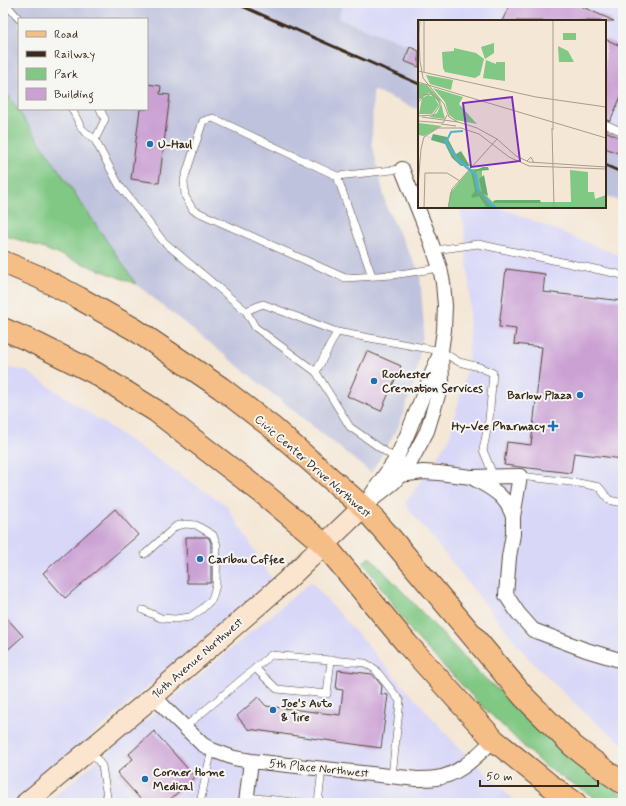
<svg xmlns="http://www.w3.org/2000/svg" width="626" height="806" viewBox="0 0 626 806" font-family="Mynerve,sans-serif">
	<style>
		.built { fill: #d8d7f8 }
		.industrial { fill: #bfc2dd; fill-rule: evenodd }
		.green { fill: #80c884; stroke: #5e7951 }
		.building { fill: #cba1d4 }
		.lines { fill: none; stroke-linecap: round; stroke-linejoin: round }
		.lane-casing { stroke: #574639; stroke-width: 8 }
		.street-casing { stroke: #574639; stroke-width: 16 }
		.secondary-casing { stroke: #574639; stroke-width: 22 }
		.primary-casing { stroke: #574639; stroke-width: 24 }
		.lane { stroke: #fff; stroke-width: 7 }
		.street { stroke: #fff; stroke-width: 14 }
		.secondary { stroke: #fbe5cf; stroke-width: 20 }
		.primary { stroke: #f6be87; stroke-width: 22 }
		.rail { stroke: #3b2a1e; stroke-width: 3 }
		.poi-dot { fill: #1f6fb2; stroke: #f6f6f2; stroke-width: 1.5 }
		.labels { text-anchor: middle; stroke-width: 4; stroke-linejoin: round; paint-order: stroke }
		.poi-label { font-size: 12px; font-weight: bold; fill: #3b2a1e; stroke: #f6f6f2; text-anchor: start }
		.street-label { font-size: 12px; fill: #3b2a1e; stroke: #f6f6f2 }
		.inset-river { fill: none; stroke: #54b1d2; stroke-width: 2 }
		.inset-road { fill: none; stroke: #aa9b8c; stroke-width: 1 }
		.view { fill: #7b2cbf; fill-opacity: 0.15; stroke: #7b2cbf; stroke-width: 2 }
		.inset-edge { fill: none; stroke: #3b2a1e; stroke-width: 2 }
	</style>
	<rect width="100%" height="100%" fill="#f6f6f2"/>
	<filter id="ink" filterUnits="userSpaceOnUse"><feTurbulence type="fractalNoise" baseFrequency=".025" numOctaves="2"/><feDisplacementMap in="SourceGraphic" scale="8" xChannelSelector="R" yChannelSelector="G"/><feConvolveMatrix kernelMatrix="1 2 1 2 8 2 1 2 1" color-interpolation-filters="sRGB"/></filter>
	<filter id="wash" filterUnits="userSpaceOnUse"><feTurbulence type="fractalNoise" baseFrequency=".012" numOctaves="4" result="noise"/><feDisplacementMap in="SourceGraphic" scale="16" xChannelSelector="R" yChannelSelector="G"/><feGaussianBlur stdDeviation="0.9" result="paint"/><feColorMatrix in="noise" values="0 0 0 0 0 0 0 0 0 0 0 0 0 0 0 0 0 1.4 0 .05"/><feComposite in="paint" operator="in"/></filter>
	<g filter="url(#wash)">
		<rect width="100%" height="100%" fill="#f4e7d5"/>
		<path class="built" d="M343 3H623V134L605 126V21H419V49L338 17Z
			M459 207H499L623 257V744L589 717 529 659 405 504 449 439 468 364 470 295 464 225Z
			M3 368 25 370 227 506 272 579 14 803H3Z
			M311 582 458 747 517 803H47Z"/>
		<path class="industrial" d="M3 3H343L338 18 419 49V110L373 90 372 143 387 209 420 274 424 328 415 380 398 428 371 473 136 284 3 88ZM19 19H147V109H19Z
			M605 126 623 134V203L605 195Z"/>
		<path class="green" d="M3 88 136 284 29 243 3 235Z
			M370 557 479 673 595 775 623 795V803H603L543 765 476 700 414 635 363 562Z"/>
		<g id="blocks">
			<path class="building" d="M511 3H574L614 21H502Z
				M605 39 623 47V92L610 121 605 119Z
				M410 47 419 51V67L404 61Z
				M147 84 161 86 160 94 170 95 159 183 131 179 140 109H147Z
				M605 131 623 139V155L605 148Z
				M506 269 545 274 543 292 623 301V459L574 453 571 473 504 465 507 442 531 445 542 347 514 344 516 329 499 327Z
				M367 351 401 366 381 411 347 396Z
				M115 509 138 535 65 598 43 573Z
				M186 537H207L209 538 211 543V583H187Z
				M3 614 23 636 3 654Z
				M338 670 372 674 382 686 381 694 388 695 381 748 248 729 237 716 258 697 266 706 340 715 343 690 336 689Z
				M154 731 195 777 166 803H144L117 773 133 759 129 754Z"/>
		</g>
	</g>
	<g filter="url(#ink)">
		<use href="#blocks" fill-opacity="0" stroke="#574639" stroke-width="1"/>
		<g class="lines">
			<defs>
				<path id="lane" d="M5 3 19 19
					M72 109 82 129 95 140 119 185 163 241 246 311 255 327 316 372 350 427 396 459
					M605 124 623 132
					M95 140 105 119 100 109
					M337 176 402 169
					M435 250 478 244 623 275
					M372 276 337 176 213 118 203 121 184 180 185 196 193 210 345 278 392 275 440 268
					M246 311 263 304 337 332
					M316 372 337 332 441 351 459 362 479 367 493 373 489 420 483 450 494 477
					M520 476 579 483 599 487 609 500 623 503
					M143 610 161 618 175 619 190 617 202 609 212 599 216 585 217 545 213 535 196 525 185 524 176 526 145 554
					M255 668 277 689 327 694 331 660
					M185 727 271 655 365 663 375 669 400 701 392 776
					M91 751 102 766 108 803
					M247 797 304 803
					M200 803 206 775 212 750
					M318 803 322 769"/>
				<path id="street" d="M400 475 423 472 439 473 471 477 520 476 513 517V534L509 557 506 595 518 613 533 630 586 650 623 661
					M471 477C490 488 506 494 513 517
					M371 495 396 459 407 435 439 356
					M363 507 394 482 411 461 427 431 442 382 441 351 444 330 445 306 443 283 440 268 430 239 402 169
					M154 696 167 710 202 744 212 750 234 758 251 761 417 779C423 779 430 779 436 778 460 775 477 755 494 740
					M246 803 251 761"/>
				<path id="secondary" d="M26 803 154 696 286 581 363 507"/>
				<path id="primary" d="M3 262 39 277 79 298 134 329 221 388 273 428 363 507 388 535 524 697 573 746 610 774 623 783
					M3 329 31 341 95 373 156 411 264 494 324 544 407 644 494 740 551 786 575 803"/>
			</defs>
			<use href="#lane" class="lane-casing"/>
			<use href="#street" class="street-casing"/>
			<use href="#secondary" class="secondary-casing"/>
			<use href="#primary" class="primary-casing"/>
			<use href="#lane" class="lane"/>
			<use href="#street" class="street"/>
			<use href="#secondary" class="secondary"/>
			<use href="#primary" class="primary"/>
			<path class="rail" d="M235 3 419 84
				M605 165 623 173"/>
		</g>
	</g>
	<g class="poi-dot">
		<circle cx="150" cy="144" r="4"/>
		<circle cx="374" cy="381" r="4"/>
		<circle cx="580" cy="395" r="4"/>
		<path d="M551 420h4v4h4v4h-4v4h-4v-4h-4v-4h4z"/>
		<circle cx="200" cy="559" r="4"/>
		<circle cx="273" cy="710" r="4"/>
		<circle cx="145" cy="779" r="4"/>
	</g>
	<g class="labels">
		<g class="poi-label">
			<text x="158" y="148">U-Haul</text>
			<text x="382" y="378">Rochester<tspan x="382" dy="14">Cremation Services</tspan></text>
			<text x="572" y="399" text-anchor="end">Barlow Plaza</text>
			<text x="545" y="430" text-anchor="end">Hy-Vee Pharmacy</text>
			<text x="208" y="563">Caribou Coffee</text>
			<text x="281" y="707">Joe's Auto<tspan x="281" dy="14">&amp; Tire</tspan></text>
			<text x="153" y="776">Corner Home<tspan x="153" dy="14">Medical</tspan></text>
		</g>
		<g class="street-label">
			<text transform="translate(313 466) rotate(41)" y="4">Civic Center Drive Northwest</text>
			<text transform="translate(197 658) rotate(-41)" y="4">16th Avenue Northwest</text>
			<text transform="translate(319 768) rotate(6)" y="4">5th Place Northwest</text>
		</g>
	</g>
	<g transform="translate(418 20)">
		<rect width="188" height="188" fill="#f4e7d5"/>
		<path d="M145 13H158V20H145ZM76 23V33L67 39 63 27ZM140 26 150 31 156 42H141ZM36 28 58 33 66 39 62 55 57 58 27 52 25 48 24 32 36 31ZM68 40 78 44V42H87V61L65 58ZM8 55 35 60 33 70 12 64ZM0 63 9 65 22 79 27 99 11 97 19 93 23 84 11 73 0 80ZM15 68 45 77 41 84 59 104 38 100 31 95 27 82ZM10 75 16 77 21 85 14 94H1L4 78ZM1 103 24 106 6 116 1 115ZM52 149H64V171L75 182H153L152 150 170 152V172H176L177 179 188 175V187L30 188 32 173Z" fill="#80c884"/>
		<path d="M15 114 29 117 38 134 43 131 52 146H43L34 138 27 124 13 120ZM65 147H70L71 150 59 151 57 153 60 168 64 173 61 159 66 155 70 176 64 173 75 184 74 188H69L61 176 55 178 53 176 57 171 53 152ZM78 180H122L123 183H76L75 181Z" fill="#68ac72"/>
		<path d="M0 115 28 120 40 138 59 154 62 173 80 188H75L63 175 59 171 56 155 39 141 25 120Z" fill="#54b1d2"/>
		<path class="inset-river" d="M28 122 33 112 45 111"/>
		<path class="inset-road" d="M135 0V110M1 15 2 41 5 58 26 84 31 97 40 102M1 16 2 0M0 51 118 77 188 87M6 52V0M0 62 188 118M0 83 6 75 13 74 19 78 22 85 15 95 0 96M4 97 40 102 59 108 79 119 98 136 111 142 188 147M0 101 25 103 29 95M23 104 38 106M43 108 61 114 91 137 111 146 188 149M134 108 136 188M109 141 113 137 116 143M0 166 3 129 6 117 20 108H44M6 188 7 153H29L42 161M30 188 34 169 79 119"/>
		<path class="view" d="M94 77 102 141 53 147 45 83Z"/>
		<rect width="188" height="188" class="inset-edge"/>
	</g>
	<rect width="626" height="806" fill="none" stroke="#f6f6f2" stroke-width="16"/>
	<rect x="18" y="18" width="130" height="92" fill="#f6f6f2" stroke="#aba49d"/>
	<rect x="26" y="31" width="20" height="6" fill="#f6be87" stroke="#aba49d"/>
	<text x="54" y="38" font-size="12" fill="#3b2a1e">Road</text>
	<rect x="26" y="51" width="20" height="6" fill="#3b2a1e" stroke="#aba49d"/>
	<text x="54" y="58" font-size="12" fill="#3b2a1e">Railway</text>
	<rect x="26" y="68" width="20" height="12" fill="#80c884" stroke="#aba49d"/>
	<text x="54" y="78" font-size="12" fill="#3b2a1e">Park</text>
	<rect x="26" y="88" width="20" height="12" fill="#cba1d4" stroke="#aba49d"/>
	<text x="54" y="98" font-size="12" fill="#3b2a1e">Building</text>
	<path d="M480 780v6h118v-6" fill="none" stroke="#3b2a1e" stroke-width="2"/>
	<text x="486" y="780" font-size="12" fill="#3b2a1e" stroke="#f6f6f2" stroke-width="3" paint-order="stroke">50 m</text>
</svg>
